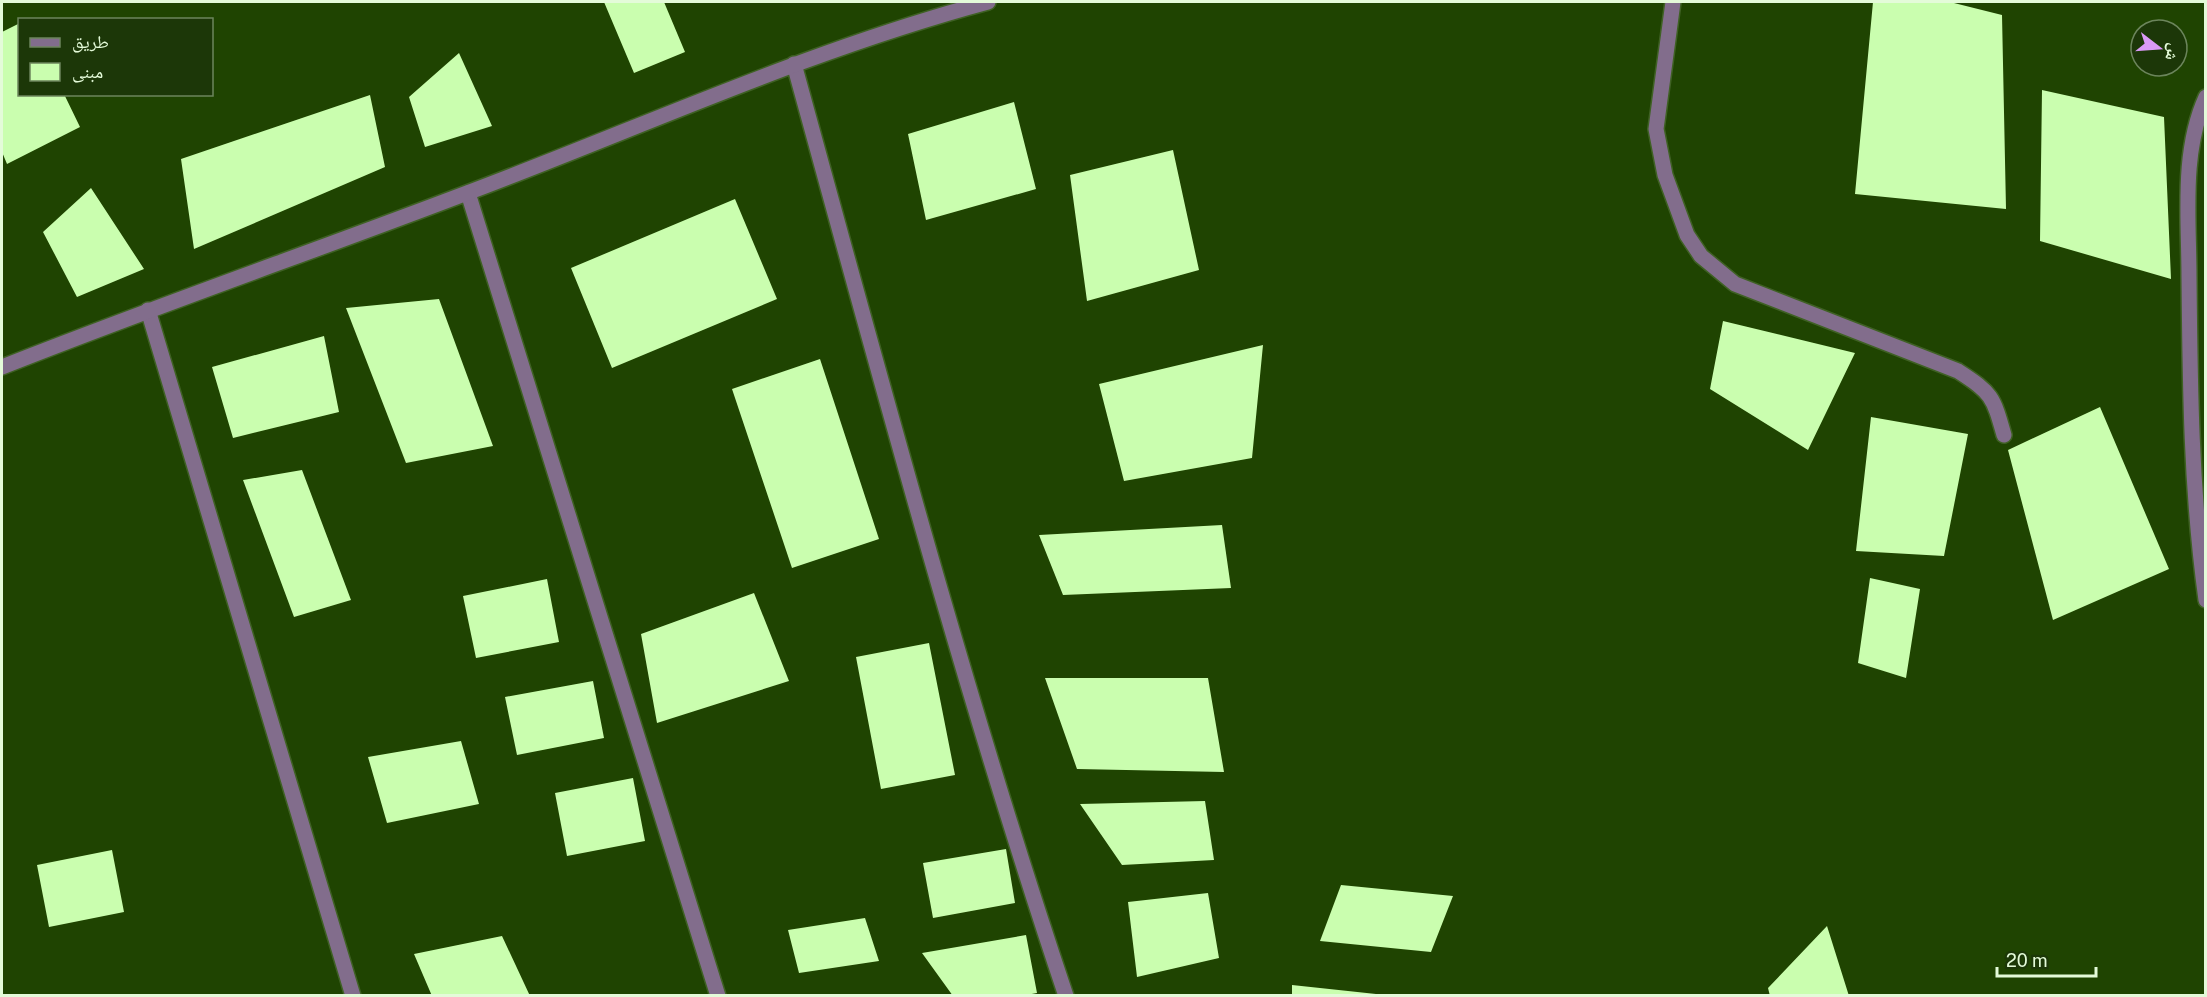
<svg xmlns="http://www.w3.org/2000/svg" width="2207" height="997" viewBox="0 0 2207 997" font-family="'Public Sans','Noto Naskh Arabic',sans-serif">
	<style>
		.building { fill: #cafeaf }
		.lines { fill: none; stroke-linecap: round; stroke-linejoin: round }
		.service-casing { stroke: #3f6124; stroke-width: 18 }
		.minor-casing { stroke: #3f6124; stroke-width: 18 }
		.tertiary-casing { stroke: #3f6124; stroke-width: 18 }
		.service { stroke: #826d8c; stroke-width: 15 }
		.minor { stroke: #826d8c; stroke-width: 15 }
		.tertiary { stroke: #826d8c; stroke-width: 15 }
	</style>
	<rect width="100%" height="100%" fill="#1f4401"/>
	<path class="building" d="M604 2H664L685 52 634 73Z
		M1873 2H1950L2002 15 2006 209 1855 194Z
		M20 23V94H64L80 127 7 164 2 152V32Z
		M459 53 492 126 425 147 409 97Z
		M2042 90 2164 117 2171 279 2040 241Z
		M370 95 385 167 194 249 181 159Z
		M1014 102 1036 189 926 220 908 134Z
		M1173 150 1199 270 1087 301 1070 175Z
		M91 188 144 269 77 297 43 232Z
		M735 199 777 299 612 368 571 268Z
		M439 299 493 446 406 463 346 308Z
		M1723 321 1855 353 1808 450 1710 389Z
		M324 336 339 412 233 438 212 367Z
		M1263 345 1252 458 1124 481 1099 384Z
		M820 359 879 539 792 568 732 389Z
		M2100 407 2169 569 2053 620 2008 450Z
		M1871 417 1968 434 1944 556 1856 551Z
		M302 470 351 600 294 617 243 480Z
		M1222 525 1231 588 1063 595 1039 535Z
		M1870 578 1920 589 1906 678 1858 663Z
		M547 579 559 642 476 658 463 596Z
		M754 593 789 681 657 723 641 634Z
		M929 643 955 775 881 789 856 657Z
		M1045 678H1208L1224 772 1077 769Z
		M593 681 604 738 517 755 505 697Z
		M461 741 479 804 387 823 368 757Z
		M633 778 645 841 567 856 555 793Z
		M1205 801 1214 860 1122 865 1080 804Z
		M1006 849 1015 903 933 918 923 863Z
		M112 850 124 912 49 927 37 865Z
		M1341 885 1453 896 1431 952 1320 941Z
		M1208 893 1219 958 1137 977 1128 902Z
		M865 918 879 961 799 973 788 930Z
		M1827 926 1849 996H1770L1768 988Z
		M1026 935 1037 993 1021 996H953L922 953Z
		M502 936 530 996H432L414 954Z
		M1292 985 1376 994 1375 996H1292Z"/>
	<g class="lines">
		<defs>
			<path id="service" d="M1673 2 1656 129 1665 175 1687 235 1701 256 1735 284 1958 371C1992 393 1993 396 2004 435
				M468 193 718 996"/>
			<path id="minor" d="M794 64C880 376 963 689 1066 996
				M2206 97C2181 152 2189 218 2189 277 2190 385 2191 492 2206 600
				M148 310 353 996"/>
			<path id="tertiary" d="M2 367C156 306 312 252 467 193 640 128 809 50 988 2"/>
		</defs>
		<use href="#service" class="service-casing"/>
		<use href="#minor" class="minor-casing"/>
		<use href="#tertiary" class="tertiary-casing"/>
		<use href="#service" class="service"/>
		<use href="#minor" class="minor"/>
		<use href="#tertiary" class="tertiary"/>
	</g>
	<rect width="2207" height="997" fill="none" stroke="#e4fbd9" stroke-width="6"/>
	<rect x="18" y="18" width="195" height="78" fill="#1c3708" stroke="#6c855c" stroke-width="1.5"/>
	<rect x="30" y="38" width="30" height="9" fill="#826d8c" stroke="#6c855c" stroke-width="1.5"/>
	<text x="72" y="48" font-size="18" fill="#e4fbd9">طريق</text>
	<rect x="30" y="63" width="30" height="18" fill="#cafeaf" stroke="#6c855c" stroke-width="1.5"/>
	<text x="72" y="78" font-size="18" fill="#e4fbd9">مبنى</text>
	<g transform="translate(2159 48) rotate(107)"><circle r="28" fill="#1c3708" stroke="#6c855c" stroke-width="1.5"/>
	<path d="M0-4.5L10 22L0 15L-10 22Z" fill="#da9af6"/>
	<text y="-9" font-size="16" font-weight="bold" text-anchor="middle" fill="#e4fbd9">ش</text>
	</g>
	<path d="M1997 967v9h99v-9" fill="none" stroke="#e4fbd9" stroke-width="3"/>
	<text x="2006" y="967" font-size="18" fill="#e4fbd9" stroke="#1c3708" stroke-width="4.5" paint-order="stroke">20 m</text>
</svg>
